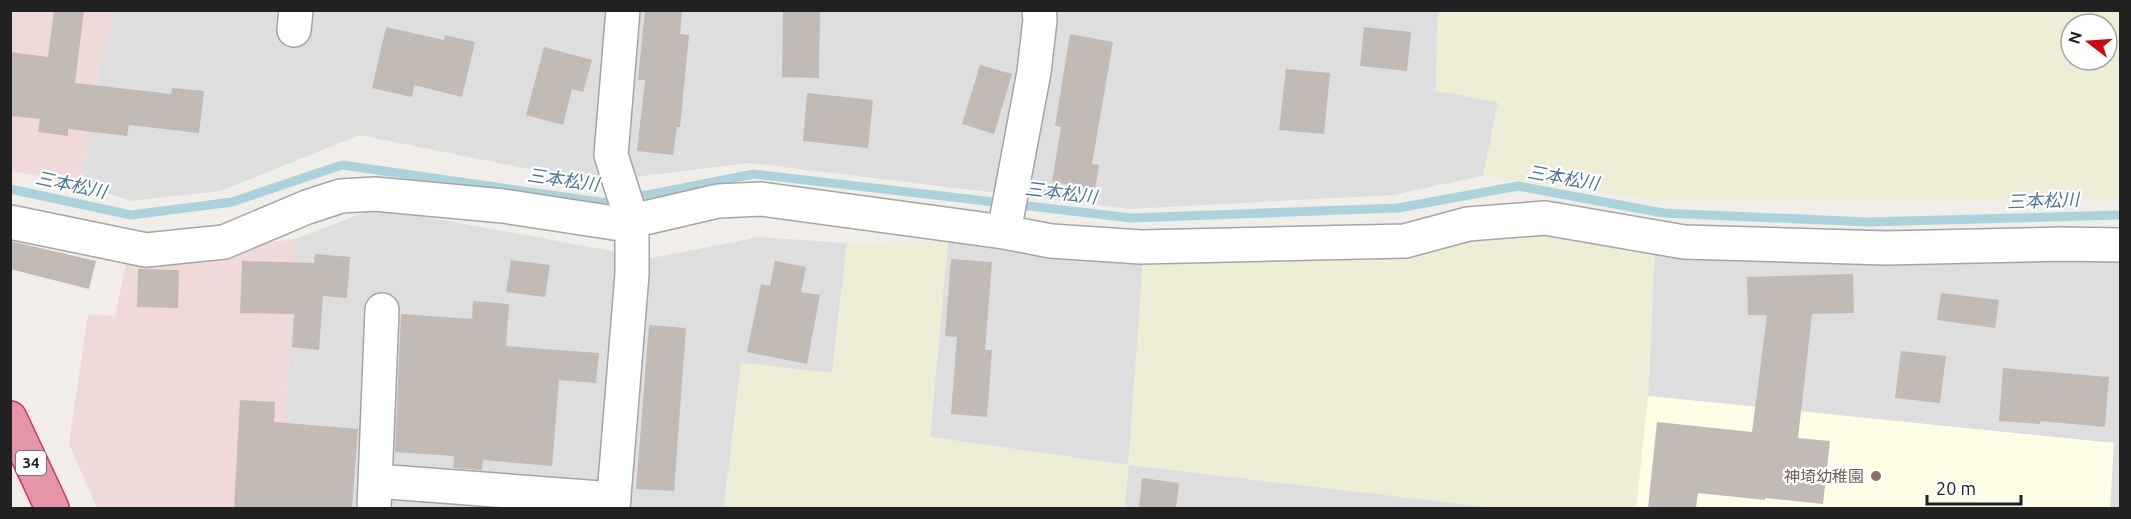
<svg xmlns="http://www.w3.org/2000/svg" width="2131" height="519" viewBox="0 0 2131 519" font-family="Ubuntu,'Noto Sans JP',sans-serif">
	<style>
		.residential { fill: #dfdede }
		.commercial { fill: #f0d9d9 }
		.education { fill: #fefde5 }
		.farmland { fill: #edeed5; fill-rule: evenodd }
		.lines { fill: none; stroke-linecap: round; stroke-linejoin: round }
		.stream { stroke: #acd3dc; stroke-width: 9 }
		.building { fill: #c2bab5 }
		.street-casing { stroke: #a5a5a5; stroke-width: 36 }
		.highway-casing { stroke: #d3316e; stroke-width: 36 }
		.street { stroke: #fff; stroke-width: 33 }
		.highway { stroke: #e495a6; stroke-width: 33 }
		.education-dot { fill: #8d6e63; stroke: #fff; stroke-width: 2 }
		.labels { text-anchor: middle; stroke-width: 4.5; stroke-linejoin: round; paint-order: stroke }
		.shield { fill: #fff; stroke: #646464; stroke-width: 1.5 }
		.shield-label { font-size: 15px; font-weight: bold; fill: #212121 }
		.education-label { font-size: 16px; fill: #785e54; stroke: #fff; text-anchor: end }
		.water-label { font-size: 18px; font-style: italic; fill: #4b779e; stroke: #fff }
	</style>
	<rect width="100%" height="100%" fill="#f1eee9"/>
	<path class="residential" d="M115 11H1438L1436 91 1498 101 1483 176 1392 195 1129 209 749 163 594 182 359 135 221 191 130 201 82 184 100 62Z
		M376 208 651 258 760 237 847 243 832 373 741 363 724 508H281L295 239Z
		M1656 225 2120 234V508H2110L2113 443 1648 396Z
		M948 240 1143 262 1129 465 1497 508H1125L1128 465 930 437Z"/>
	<path class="commercial" d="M10 11H115L100 62 82 184 11 171Z
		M295 239 281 508H97L69 444 88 314 115 316 126 262Z"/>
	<path class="education" d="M1648 396 2114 443 2110 508H1636Z"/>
	<path class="farmland" d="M1438 11H2120V199L1659 201 1483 176 1498 102 1436 91ZM2071 24H2107V60H2071Z
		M1516 229 1655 252 1648 396 1636 508H1497L1129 465 1125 508H724L741 363 832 373 847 243 948 240 930 437 1128 465 1143 262Z"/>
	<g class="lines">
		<path class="stream" d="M10 189 131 215 232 202 342 165 607 203 754 174 1131 218 1398 208 1518 186 1663 213 1868 222 2120 215"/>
	</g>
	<path class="building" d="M54 10H84L75 83 171 94 172 88 204 91 199 133 129 125 127 136 68 129V136L38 132 40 119 10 116V52L48 57Z
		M645 10H682L680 34 689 35 680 127H677L673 155 637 151 645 80H638Z
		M783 11H820L819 78 782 77Z
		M386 27 444 40 445 35 475 42 462 97 414 85 412 97 372 88Z
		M1364 27 1411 32 1407 71 1360 66Z
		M1070 34 1113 42 1092 164 1099 165 1095 189 1052 182 1061 127 1055 126Z
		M544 47 592 60 583 92 572 89 563 125 526 115Z
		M980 65 1012 74 994 134 962 124Z
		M1286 69 1330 73 1324 134 1279 130Z
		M807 93 873 100 868 148 803 141Z
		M10 241 96 261 89 289 10 269Z
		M315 254 350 257 347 298 323 296 319 350 292 347 294 314 240 313 242 261 314 263Z
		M951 259 992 262 985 350H992L987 417 951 414 957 337 945 336Z
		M511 260 550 265 545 297 506 292Z
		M775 261 806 267 801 292 820 295 807 364 747 352 761 284 770 286Z
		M138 269 179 270 178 308 137 307Z
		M1853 274 1854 313 1812 314 1798 438 1830 441 1823 504 1765 498V500L1698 493 1696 508H1648L1657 422 1752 432 1767 315H1748L1747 277Z
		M1941 293 1999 300 1995 328 1937 320Z
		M473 301 509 304 506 346 599 353 596 383 559 380 552 466 483 460 482 470 453 468 454 456 395 452 401 314 472 319Z
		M649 325 686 328 674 491 636 489Z
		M1901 351 1946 356 1940 403 1895 398Z
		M2003 368 2109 377 2105 427 2040 421V424L1999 421Z
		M240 400 275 402 274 422 358 429 352 508H234Z
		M1142 478 1179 483 1176 508H1139Z"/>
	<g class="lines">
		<defs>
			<path id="street" d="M294 30 296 10
				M10 222 146 250 224 242 307 207 341 196 375 194 503 206 614 223 632 221 718 201 761 199 1004 232 1051 241 1141 247 1405 241 1468 224 1545 218 1684 242 1886 248 2062 244 2120 245
				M1004 232 1034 72 1040 20 1039 10
				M376 481 614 499
				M374 508 382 310
				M613 508 632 274V221L611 155 623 10"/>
			<path id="highway" d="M10 418 52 508"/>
		</defs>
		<use href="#street" class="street-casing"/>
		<use href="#highway" class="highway-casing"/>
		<use href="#street" class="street"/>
		<use href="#highway" class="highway"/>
	</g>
	<circle class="education-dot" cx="1876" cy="476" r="6"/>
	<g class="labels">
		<rect class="shield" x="16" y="451" width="30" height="24" rx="4.5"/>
		<g class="shield-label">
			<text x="31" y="468">34</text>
		</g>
		<g class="education-label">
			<text x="1864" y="482">神埼幼稚園</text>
		</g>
		<g class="water-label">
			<text transform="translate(1563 178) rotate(10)" y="6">三本松川</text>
			<text transform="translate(563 180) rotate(8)" y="6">三本松川</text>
			<text transform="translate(71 185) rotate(12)" y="6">三本松川</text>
			<text transform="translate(1061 193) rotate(7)" y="6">三本松川</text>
			<text transform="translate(2043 201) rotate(-2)" y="6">三本松川</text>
		</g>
	</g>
	<rect width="2131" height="519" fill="none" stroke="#212121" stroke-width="24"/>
	<g transform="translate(2089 42) rotate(287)"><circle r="28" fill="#ffffff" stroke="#a6a6a6" stroke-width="1.5"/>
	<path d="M0-4.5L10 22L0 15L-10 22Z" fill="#c90a10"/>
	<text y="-9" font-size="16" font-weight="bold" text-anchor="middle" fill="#212121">N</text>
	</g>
	<path d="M1927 495v9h94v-9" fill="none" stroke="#212121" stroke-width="3"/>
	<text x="1936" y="495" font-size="18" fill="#212121" stroke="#ffffff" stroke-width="4.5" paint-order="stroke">20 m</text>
</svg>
